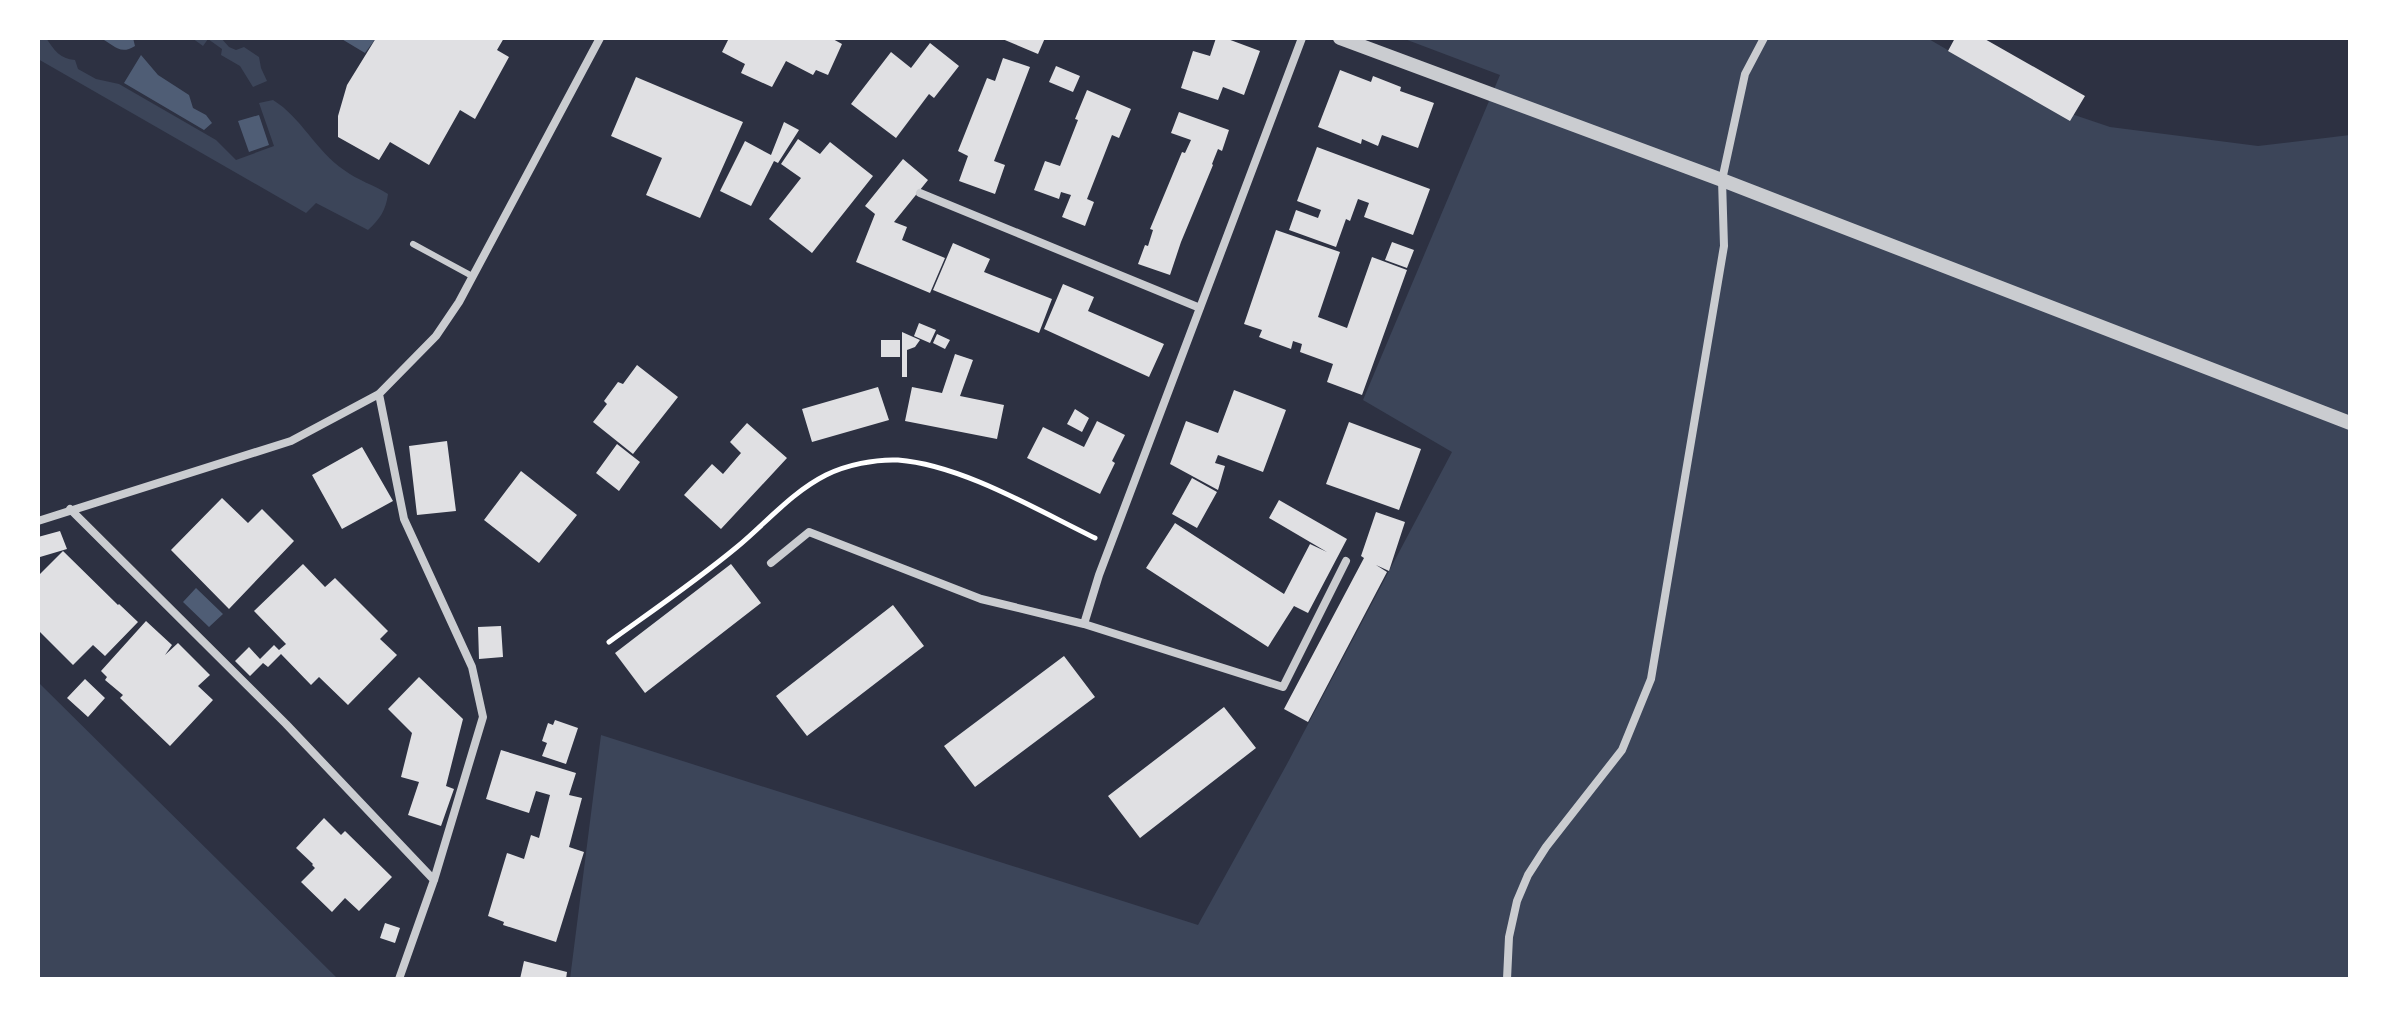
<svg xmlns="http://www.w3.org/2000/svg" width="2388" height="1017" viewBox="0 0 2388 1017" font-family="Raleway,sans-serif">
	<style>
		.green { fill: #3c4559 }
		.water { fill: #4f5d75 }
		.building { fill: #e0e0e3 }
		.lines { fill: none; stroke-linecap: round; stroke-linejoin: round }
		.path { stroke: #fff; stroke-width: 5 }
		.service { stroke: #caccd0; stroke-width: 6 }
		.minor { stroke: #caccd0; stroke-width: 8 }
		.tertiary { stroke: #caccd0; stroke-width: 14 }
	</style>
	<rect width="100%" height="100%" fill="#2d3142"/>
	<path class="green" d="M38 38H46C54 50 60 59 75 60L78 69 96 79 119 84 216 140 236 160 274 146 259 103 273 100C301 117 316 151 344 170 357 180 374 185 388 194 386 210 380 219 368 230L316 203 306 213 38 59Z
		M192 38H221L229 47 236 50 244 47 259 57 261 68 267 81 253 87 240 66 221 55 222 49 208 39 203 46Z
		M1402 38H1927L2039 103 2110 127 2258 146 2350 135V979H570L601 735 1198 925 1287 764 1452 452 1363 400 1500 75Z
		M38 682 338 979H38Z"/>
	<path class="water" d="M100 38H133L135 46C119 56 114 44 100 38Z
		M340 38H376L365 53Z
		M141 55 158 75 189 95 193 108 206 115 212 123 204 130 124 83Z
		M259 115 269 145 249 152 238 121Z
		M196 588 223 614 209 627 183 602Z"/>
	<path class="building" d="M376 38H504L497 50 509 57 475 119 460 110 429 165 390 142 379 160 338 137V116L347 85Z
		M729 38H831L842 44 828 75 816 70 813 75 786 61 772 87 741 73 745 64 722 52Z
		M1000 38H1045L1038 54Z
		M1216 38H1225L1260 51 1244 95 1223 87 1218 100 1181 88 1193 51 1210 56Z
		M1955 38H1983L2085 96 2070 121 1948 51Z
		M930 43 959 66 934 98 929 94 896 138 851 104 891 52 911 68Z
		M1003 58 1030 67 994 161 1005 165 995 194 959 181 968 156 958 151 987 78 995 81Z
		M1056 66 1080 76 1073 92 1049 82Z
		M1340 70 1371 82 1373 76 1401 87 1400 91 1434 103 1418 148 1382 135 1378 146 1362 139 1361 144 1318 127Z
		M636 77 743 122 700 218 646 195 662 158 611 136Z
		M1087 90 1131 109 1119 138 1112 135 1087 199 1094 202 1085 226 1062 217 1071 195 1061 192 1059 199 1034 190 1045 161 1060 166 1078 120 1075 119Z
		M1179 112 1229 130 1222 151 1218 149 1212 164 1213 165 1181 242 1170 275 1138 264 1145 245 1148 246 1153 230 1150 229 1182 152 1185 153 1191 140 1171 133Z
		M784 122 799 130 778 163 774 161 751 206 720 191 745 141 771 155Z
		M798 139 820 154 830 142 873 176 812 253 769 219 801 178 781 164Z
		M1317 147 1430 189 1413 235 1364 217 1369 203 1358 199 1350 221 1346 219 1336 247 1289 230 1296 210 1318 218 1321 210 1297 201Z
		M903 159 928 180 894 222 907 227 902 240 945 258 930 293 856 262 875 214 865 206Z
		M1276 230 1340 252 1318 317 1347 328 1372 257 1407 270 1362 395 1327 382 1333 364 1300 352 1302 344 1293 341 1291 349 1259 337 1262 330 1244 324Z
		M1392 242 1414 250 1407 268 1385 260Z
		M953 243 990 259 984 272 1052 299 1039 333 933 290Z
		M1063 284 1094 297 1088 311 1164 344 1149 377 1044 329Z
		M919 323 936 330 930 343 914 336Z
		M902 332 920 340 915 347 907 350V377H902Z
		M937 334 950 340 945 349 933 343Z
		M881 340H900V357H881Z
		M955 354 973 360 960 396 1004 405 997 439 905 421 912 387 942 393Z
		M637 365 678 397 633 454 593 422 607 404 604 401 618 382 623 384Z
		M878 387 889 420 812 442 802 409Z
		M1234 390 1286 410 1263 472 1218 455 1215 463 1225 466 1218 490 1170 464 1186 421 1218 433Z
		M1075 409 1089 418 1082 432 1067 424Z
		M1097 421 1125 435 1112 461 1115 463 1100 494 1027 458 1043 427 1084 447Z
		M1349 422 1421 449 1399 510 1326 484Z
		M747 423 787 458 721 529 684 495 712 464 723 474 741 453 730 442Z
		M447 441 456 511 417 515 409 446Z
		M617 444 640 462 619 491 596 473Z
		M362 447 393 501 342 529 312 475Z
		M521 471 577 515 539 563 484 520Z
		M1192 478 1217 492 1197 528 1172 514Z
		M222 498 248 523 262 509 294 541 229 609 171 550Z
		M1279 500 1347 539 1308 613 1294 606 1268 647 1146 568 1175 523 1284 594 1310 544 1327 552 1269 518Z
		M1376 512 1405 522 1389 571 1376 565 1387 572 1308 722 1284 709 1364 558 1361 556Z
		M60 531 67 549 40 557 38 537Z
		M63 551 118 605 119 604 138 622 105 656 93 645 73 665 38 630V576Z
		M303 564 325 587 335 578 388 631 380 639 397 655 348 705 319 677 311 685 281 654 268 667 263 663 250 676 235 661 249 647 260 659 274 645 279 650 286 644 254 611Z
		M731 564 761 603 645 693 615 653Z
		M893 605 924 646 807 736 776 696Z
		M146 621 172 645 165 655 178 643 210 675 198 686 213 700 170 746 120 698 123 695 105 680 107 677 101 671Z
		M501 626 503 657 479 659 478 627Z
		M1064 656 1095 697 975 787 944 746Z
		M419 677 463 719 446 786 454 789 441 826 408 815 419 782 401 777 412 733 388 709Z
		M85 679 105 698 88 717 67 698Z
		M1224 707 1256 748 1140 838 1108 796Z
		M555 720 578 728 566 764 542 756 547 743 542 741 548 723 553 725Z
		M501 750 576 773 569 795 582 798 569 847 584 852 556 942 503 925 504 922 488 916 507 853 524 859 531 835 539 838 550 795 536 791 529 813 486 799Z
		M324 818 341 835 345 831 392 877 359 911 345 898 332 912 301 882 315 868 312 865 313 864 296 848Z
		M385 923 400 928 395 943 380 938Z
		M524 961 567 972 566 979H520Z"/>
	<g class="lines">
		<path class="path" d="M609 642C652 611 696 581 737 547 766 523 792 492 826 475 846 465 875 459 898 460 962 465 1037 510 1095 538"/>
		<path class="service" d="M413 244 472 276"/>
		<path class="minor" d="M920 193 1200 308
			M379 394 404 519 472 667 483 717 434 880 399 979
			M70 509 286 724 434 880
			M38 521 291 441 379 394 436 336 459 302 600 38
			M771 563 809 532 981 599 1084 624 1283 687 1346 561
			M1084 624 1099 575 1302 38
			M1507 979 1509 937 1517 901 1528 875 1546 847 1622 750 1651 679 1724 246 1722 180 1745 74 1764 38"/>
		<path class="tertiary" d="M1340 38 1722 180 2350 423"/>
	</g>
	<rect width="2388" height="1017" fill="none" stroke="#ffffff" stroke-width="80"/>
</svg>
